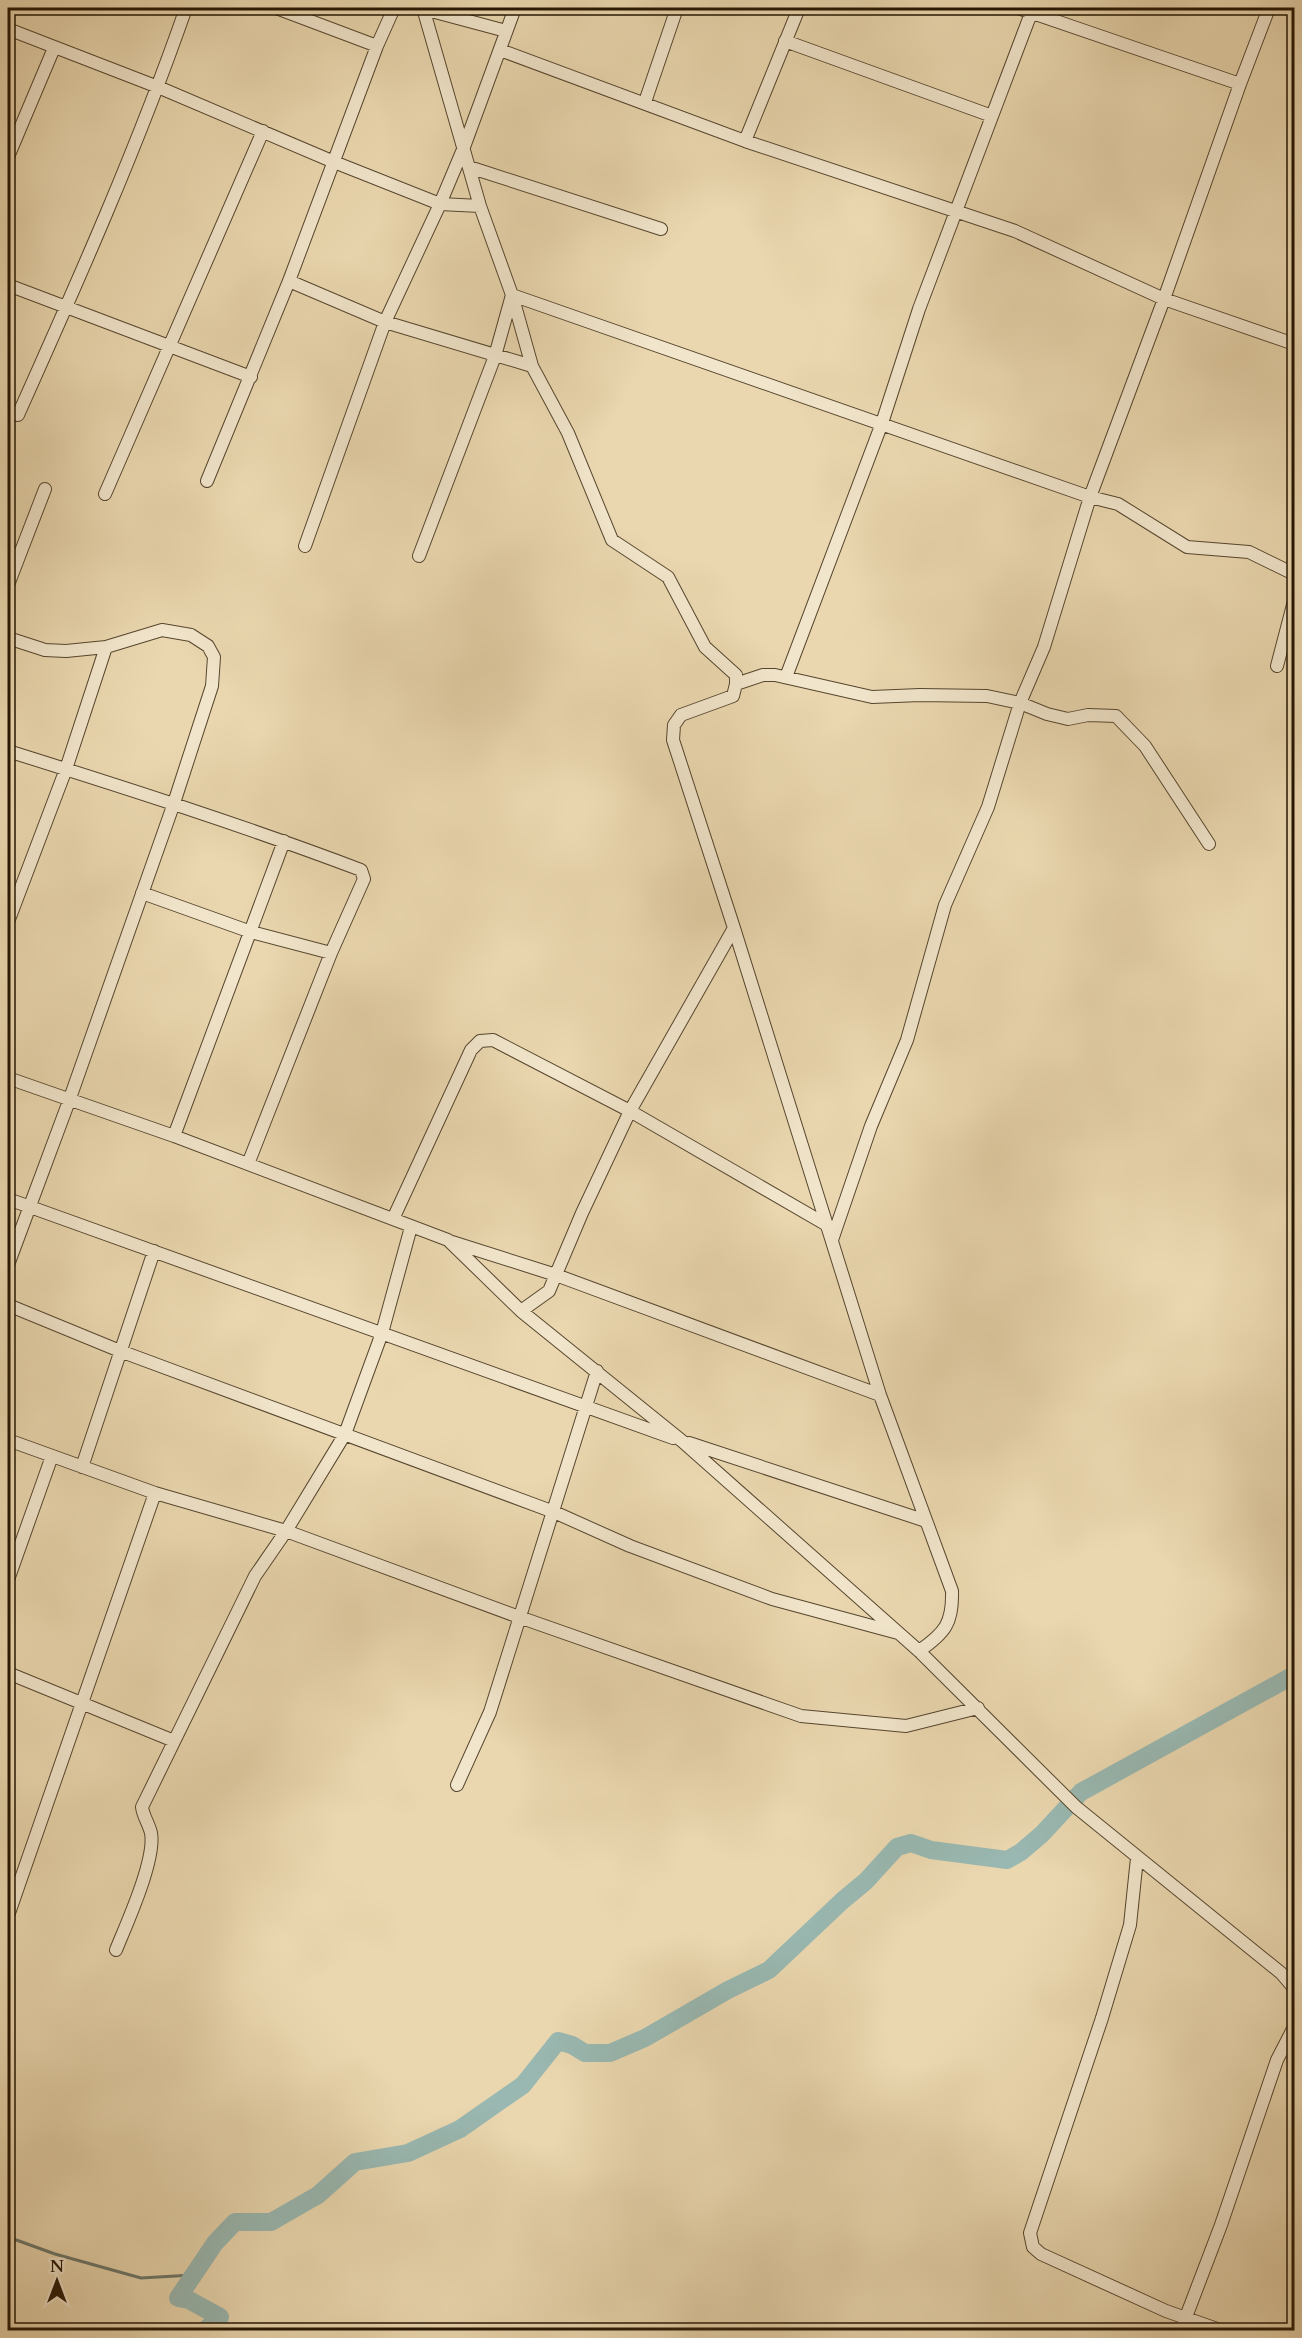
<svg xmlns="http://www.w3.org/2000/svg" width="1302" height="2338" viewBox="0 0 1302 2338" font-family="Cardo,serif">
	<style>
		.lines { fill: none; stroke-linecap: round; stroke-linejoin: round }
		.stream { stroke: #6b776b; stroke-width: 3 }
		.river { stroke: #99b8b1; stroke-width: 18 }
		.minor-casing { stroke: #56462e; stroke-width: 14 }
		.minor { stroke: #f1e5cb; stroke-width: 12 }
	</style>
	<rect width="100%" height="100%" fill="#ead7af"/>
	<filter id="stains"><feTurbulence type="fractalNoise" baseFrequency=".00333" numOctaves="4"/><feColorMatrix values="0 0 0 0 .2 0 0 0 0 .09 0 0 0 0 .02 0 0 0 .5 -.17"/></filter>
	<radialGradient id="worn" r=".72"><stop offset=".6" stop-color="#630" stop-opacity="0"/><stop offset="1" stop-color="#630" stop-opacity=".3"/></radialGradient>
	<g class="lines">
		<path class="stream" d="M8 2237 55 2254 141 2278 193 2275"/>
		<path class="river" d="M205 2330 220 2317 189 2300 178 2298 215 2243 235 2222H271L318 2195 355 2162 408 2153 460 2129 523 2085 558 2041 572 2045 585 2053H610L645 2038 728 1990 769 1970 842 1901 866 1881 897 1847 911 1843 931 1850 1007 1860 1021 1852 1042 1834 1081 1792 1294 1675"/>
		<defs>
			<path id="minor" d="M276 8 377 46
				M420 8 506 31
				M423 8 480 206 512 295 532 366 568 433 612 540 668 577 705 647 736 675V684L733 696 681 715 674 725 673 740 734 928 880 1395 952 1591C953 1623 945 1633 919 1651
				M1018 8 1240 84
				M8 29 158 87 334 162 440 204 480 206
				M785 41 992 116
				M500 50 745 141 1015 231 1164 299 1294 344
				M645 102 677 8
				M745 141 799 8
				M8 157 54 48
				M469 167 661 229
				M289 281 385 322 532 366
				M8 285 251 377
				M18 415C78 281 138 146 186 8
				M207 481 289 281 377 46 394 8
				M105 494 263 131
				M305 546 385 322 440 204 464 147 515 8
				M419 556 495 356 512 295 1090 497 1118 504 1187 547 1249 552 1294 574
				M8 585 45 489
				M8 638 45 650 66 651 106 647 162 630 191 635 208 646 214 657 212 686 174 803 69 1101 8 1265
				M1277 666 1294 601
				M786 677 882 423 919 309 1033 8
				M736 684 763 675H775L872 697 920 695 987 696 1020 703 1047 714 1068 719 1088 715 1116 716 1145 746 1209 844
				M8 751C126 788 245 826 361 870L364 879 331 953 248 1164
				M142 893 251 932 331 953
				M8 922 66 769 106 647
				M8 1078 174 1136 448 1240 521 1311 682 1441 919 1651 1076 1807 1281 1973 1294 1988
				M174 1136 284 841
				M8 1199 673 1438
				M393 1219 471 1050 480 1041 493 1040 630 1111 827 1225
				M832 1240 871 1126 907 1040 945 905 988 807 1020 703 1044 647 1090 497 1164 299 1240 84 1269 8
				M452 1242 556 1275 880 1395
				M8 1305 120 1351 554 1512 630 1546 772 1599 898 1633
				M521 1311 549 1291 582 1213 630 1111 734 928
				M8 1440 155 1493 286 1531 519 1617 801 1716 906 1726 978 1708
				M689 1443 926 1521
				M82 1467 154 1251
				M8 1580 52 1456
				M8 1673 174 1741
				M457 1785 490 1712 597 1371
				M1137 1858 1130 1925 1102 2018 1030 2233 1033 2247 1041 2254 1166 2311 1220 2330
				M8 1916 155 1493
				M116 1950C126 1925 156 1860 151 1833 149 1824 143 1816 142 1807L255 1576 286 1531 345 1434 382 1333 411 1227
				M1181 2330 1221 2225 1277 2060 1294 2027"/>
		</defs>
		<use href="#minor" class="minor-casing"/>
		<use href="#minor" class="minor"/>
	</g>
	<rect width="1302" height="2338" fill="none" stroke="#ead7af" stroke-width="30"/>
	<rect x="9" y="9" width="1284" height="2320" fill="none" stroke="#251603" stroke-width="3"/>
	<rect x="15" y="15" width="1272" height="2308" fill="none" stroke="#251603" stroke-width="1.5"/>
	<g transform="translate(57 2281)" stroke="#f1e5cb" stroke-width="4.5" paint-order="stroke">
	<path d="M0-4.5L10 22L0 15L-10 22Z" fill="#251603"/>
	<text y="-9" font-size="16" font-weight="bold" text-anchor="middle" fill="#251603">N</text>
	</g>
	<rect width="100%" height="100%" filter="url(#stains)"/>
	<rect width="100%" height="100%" fill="url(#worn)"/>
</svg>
